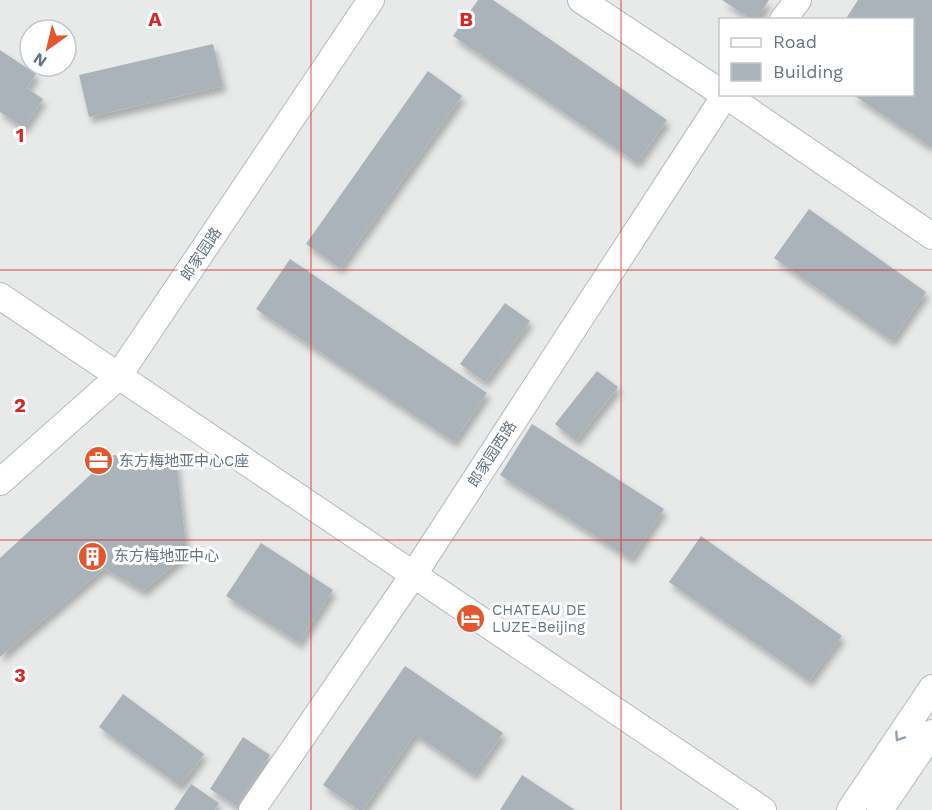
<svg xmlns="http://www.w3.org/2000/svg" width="932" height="810" viewBox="0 0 932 810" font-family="'Work Sans','Noto Sans SC',sans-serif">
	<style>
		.built { fill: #e8e9e9; fill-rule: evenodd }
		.building { fill: #aab3b9; filter: url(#shadow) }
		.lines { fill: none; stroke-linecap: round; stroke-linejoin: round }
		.secondary-casing { stroke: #b3babf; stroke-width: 28 }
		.secondary { stroke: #fff; stroke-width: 26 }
		.oneway { stroke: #939fa8 }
		.grid { fill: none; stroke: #d62828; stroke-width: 1.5; stroke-opacity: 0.55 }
		.labels { text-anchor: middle; stroke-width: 6; stroke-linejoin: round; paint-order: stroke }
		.street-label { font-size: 15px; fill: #657683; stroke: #fff }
		.poi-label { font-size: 15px; fill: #657683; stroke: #fff; text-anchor: start }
		.grid-label { font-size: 20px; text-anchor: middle; font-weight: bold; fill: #d62828; stroke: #fff; stroke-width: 6; stroke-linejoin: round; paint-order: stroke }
	</style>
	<defs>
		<filter id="shadow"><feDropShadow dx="3.5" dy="6" stdDeviation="3" flood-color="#0004"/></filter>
	</defs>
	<rect width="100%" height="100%" fill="#fafaf8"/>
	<path class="built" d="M0 0H932V810H0ZM720 20H912V94H720ZM30 30H66V66H30Z"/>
	<path class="building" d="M478 0H493L667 120 637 163 453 36Z
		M722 0H769L756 20H752Z
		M858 0H932V148L852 94H912V20H845Z
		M213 44 223 86 89 117 79 75Z
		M0 50 36 74 27 88 43 99 24 128 0 112Z
		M428 71 462 96 340 268 306 244Z
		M809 209 926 292 892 341 774 258Z
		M290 259 487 393 454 442 256 309Z
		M505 303 530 321 485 382 460 364Z
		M597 371 618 387 576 441 555 424Z
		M532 424 664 509 631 559 500 475Z
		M112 455 176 461 187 554 143 591 104 568 0 657V558Z
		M701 536 842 636 809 681 669 582Z
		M261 543 333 590 299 643 226 596Z
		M405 666 503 733 474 775 415 734 363 810H359L323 785Z
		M123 694 204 754 180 786 99 727Z
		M243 737 270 755 237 806 210 789Z
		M522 775 575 810H500Z
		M191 784 219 803 215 810H174Z"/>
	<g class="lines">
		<defs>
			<path id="secondary" d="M581 0 720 92
				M783 20 798 0
				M724 94 932 236
				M0 296 763 810
				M0 482 117 378 371 0
				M252 810 414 574 726 94
				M850 810 932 688
				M880 810 932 733"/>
		</defs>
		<use href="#secondary" class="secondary-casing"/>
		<use href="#secondary" class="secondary"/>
	</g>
	<defs><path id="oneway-chevron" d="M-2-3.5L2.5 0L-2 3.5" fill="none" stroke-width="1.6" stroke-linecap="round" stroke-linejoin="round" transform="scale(1.5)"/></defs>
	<use class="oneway" href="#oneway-chevron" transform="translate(899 737) rotate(124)"/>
	<path class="grid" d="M311 0V810M621 0V810M0 270H932M0 540H932"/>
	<defs>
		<symbol id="office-disc" viewBox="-11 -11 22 22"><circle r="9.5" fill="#e4572e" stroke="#fff"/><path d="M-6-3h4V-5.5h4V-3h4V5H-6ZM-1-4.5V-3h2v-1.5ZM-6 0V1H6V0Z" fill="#fff"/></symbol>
		<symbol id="building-disc" viewBox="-11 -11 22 22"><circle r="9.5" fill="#e4572e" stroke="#fff"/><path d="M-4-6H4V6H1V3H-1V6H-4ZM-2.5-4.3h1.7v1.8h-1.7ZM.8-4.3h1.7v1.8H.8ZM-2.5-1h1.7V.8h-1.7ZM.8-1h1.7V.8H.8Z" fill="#fff"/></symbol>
		<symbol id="hotel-disc" viewBox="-11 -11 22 22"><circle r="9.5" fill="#e4572e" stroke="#fff"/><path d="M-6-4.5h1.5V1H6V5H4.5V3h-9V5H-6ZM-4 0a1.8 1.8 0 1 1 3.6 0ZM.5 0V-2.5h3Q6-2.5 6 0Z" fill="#fff"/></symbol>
	</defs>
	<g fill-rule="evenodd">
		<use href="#office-disc" x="82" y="444" width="33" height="33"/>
		<use href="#building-disc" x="76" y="540" width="33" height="33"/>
		<use href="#hotel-disc" x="454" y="602" width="33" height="33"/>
	</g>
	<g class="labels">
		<g class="street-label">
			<text transform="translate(201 254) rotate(-56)" y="5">郎家园路</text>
			<text transform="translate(492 454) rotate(-57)" y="5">郎家园西路</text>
		</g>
		<g class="poi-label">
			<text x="119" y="466">东方梅地亚中心C座</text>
			<text x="114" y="561">东方梅地亚中心</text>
			<text x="492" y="615">CHATEAU DE<tspan x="492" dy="17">LUZE-Beijing</tspan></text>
		</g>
	</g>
	<g class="grid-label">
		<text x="155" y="26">A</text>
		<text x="466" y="26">B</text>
		<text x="20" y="142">1</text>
		<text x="20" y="412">2</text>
		<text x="20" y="682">3</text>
	</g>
	<rect x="719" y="18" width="195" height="78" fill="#ffffff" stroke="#c1c8cd" stroke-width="1.5"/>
	<rect x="731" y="38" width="30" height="9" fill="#ffffff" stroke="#c1c8cd" stroke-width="1.5"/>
	<text x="773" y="48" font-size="18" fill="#657683">Road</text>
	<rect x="731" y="63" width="30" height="18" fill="#aab3b9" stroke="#c1c8cd" stroke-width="1.5"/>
	<text x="773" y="78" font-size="18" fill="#657683">Building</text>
	<g transform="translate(48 48) rotate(214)"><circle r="28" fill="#ffffff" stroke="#c1c8cd" stroke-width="1.5"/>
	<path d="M0-4.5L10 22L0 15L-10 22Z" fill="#e4572e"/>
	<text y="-9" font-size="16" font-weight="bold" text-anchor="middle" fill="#657683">N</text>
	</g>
</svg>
